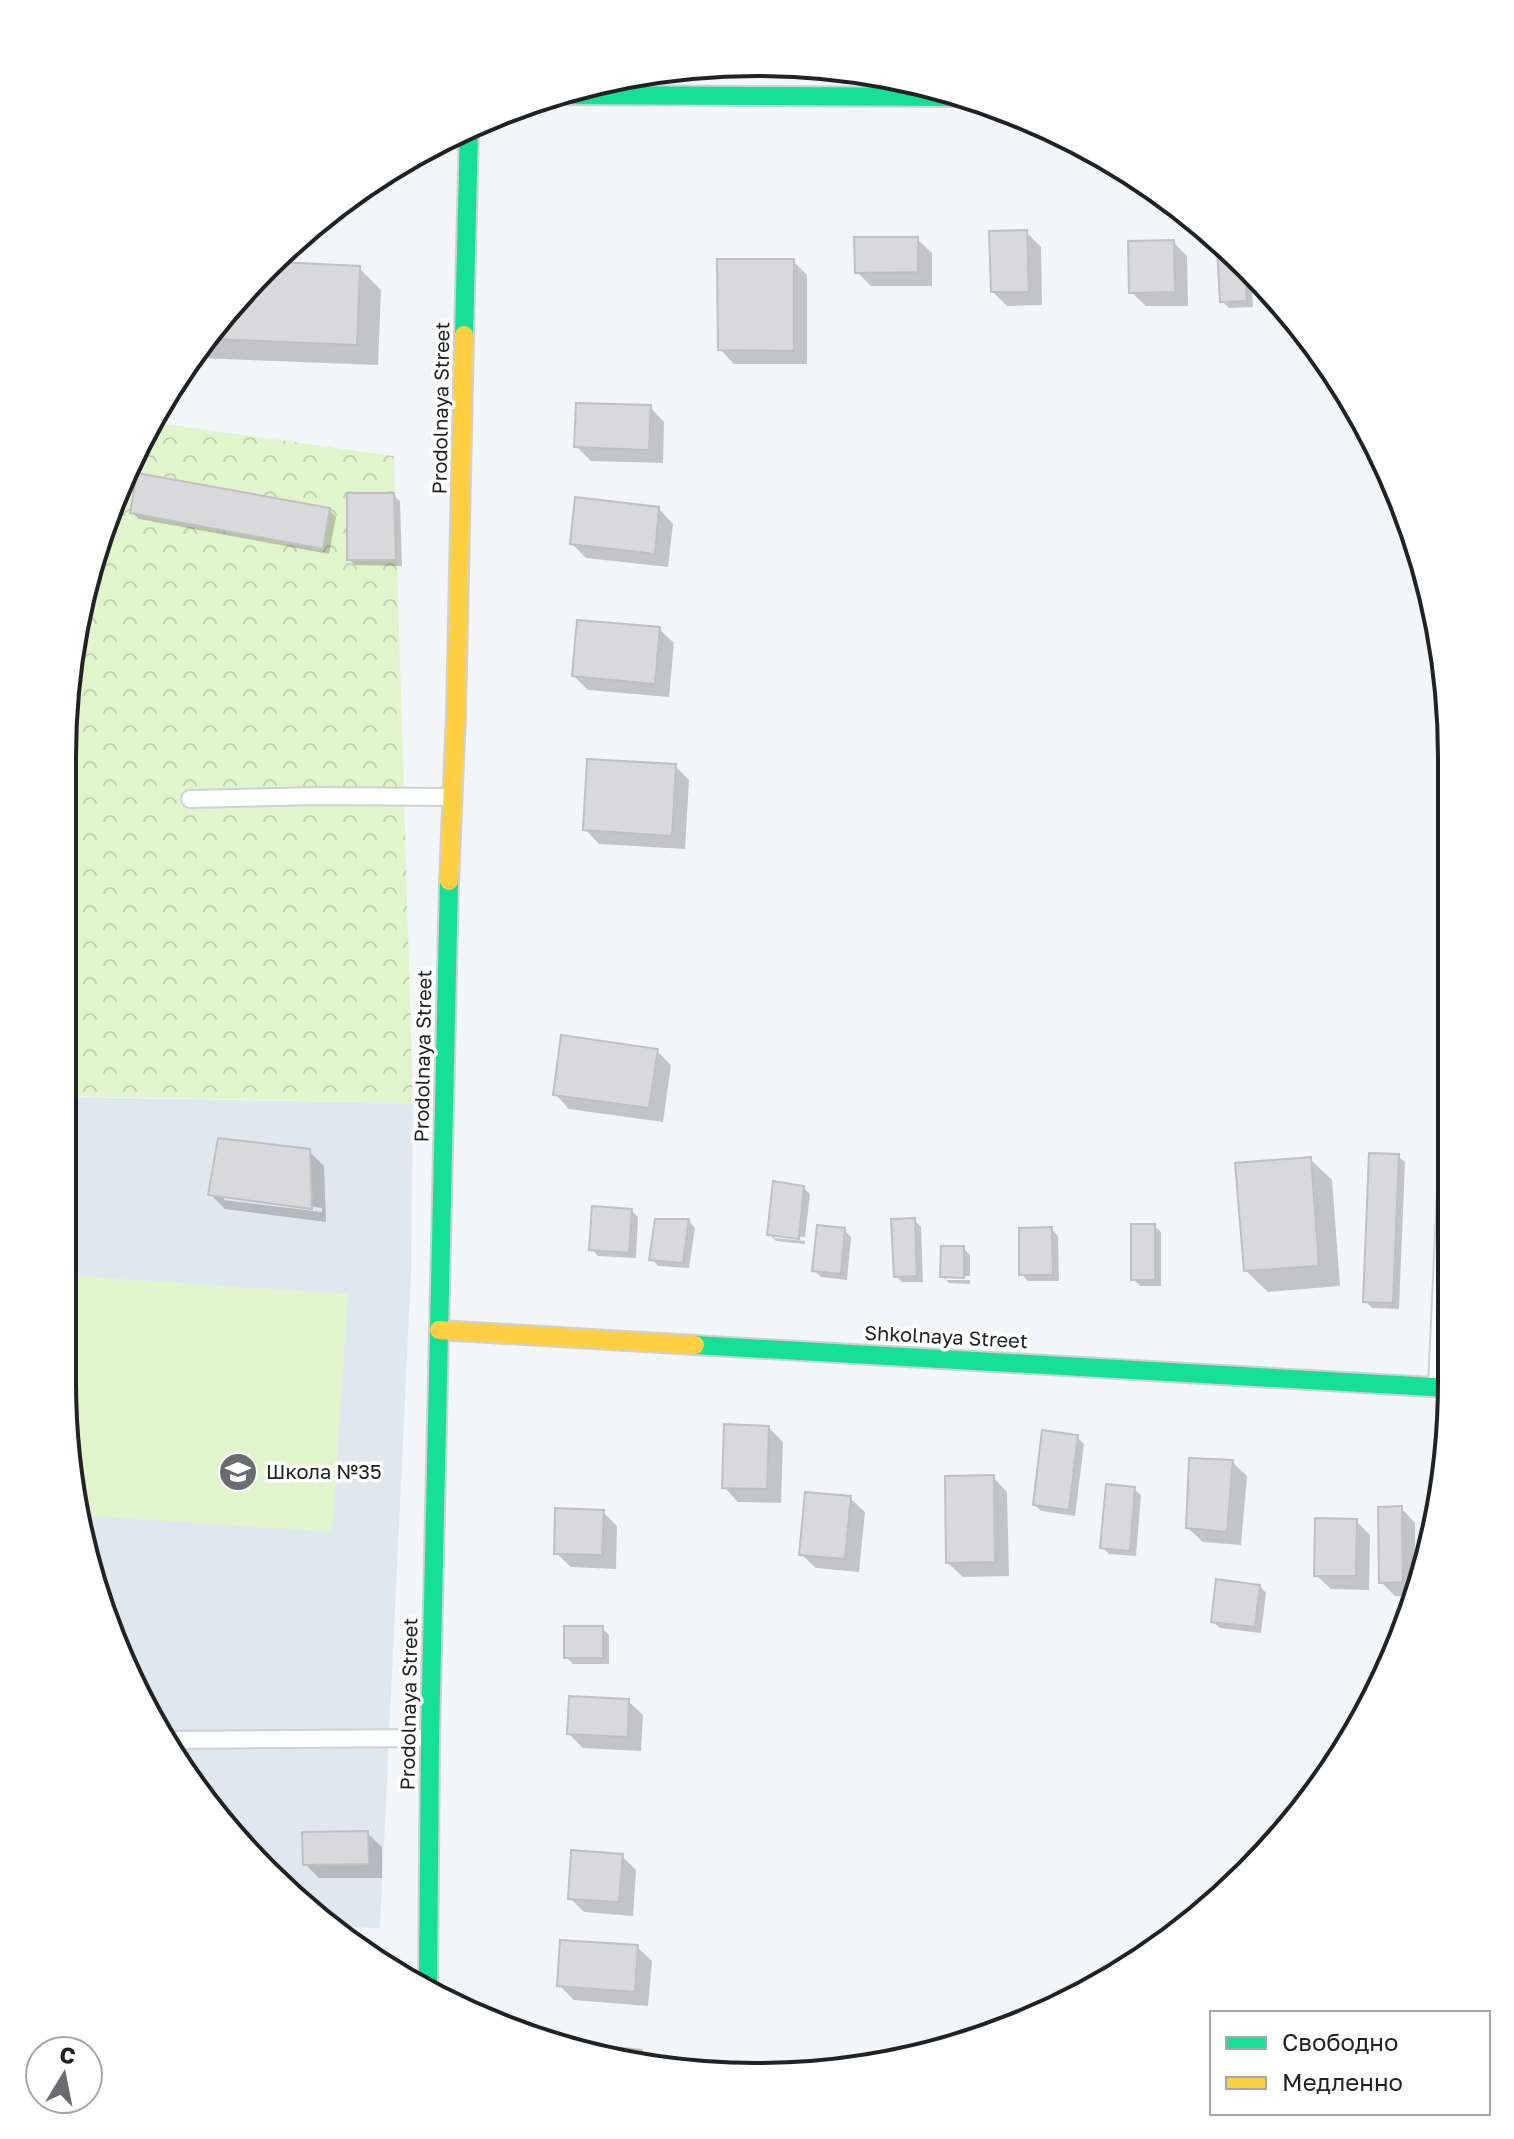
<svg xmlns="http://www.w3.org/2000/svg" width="1514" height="2139" viewBox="0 0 1514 2139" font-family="'Golos Text',sans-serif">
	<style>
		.built { fill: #e0e8ef }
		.park { fill: url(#park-crowns) }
		.pitch { fill: #e1f5cc }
		.shadow { fill: #0003; fill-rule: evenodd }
		.building { fill: #d9d9dc; stroke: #bfc0c3; stroke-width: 2 }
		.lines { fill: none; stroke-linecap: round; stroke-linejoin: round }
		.lane-casing { stroke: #ced0d3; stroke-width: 20 }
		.fast-casing { stroke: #ced0d3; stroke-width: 22 }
		.slow-casing { stroke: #ced0d3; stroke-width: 22 }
		.lane { stroke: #fdfefe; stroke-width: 16 }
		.fast { stroke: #16e098; stroke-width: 18 }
		.slow { stroke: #ffcf43; stroke-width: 18 }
		.labels { text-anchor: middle; stroke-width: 7; stroke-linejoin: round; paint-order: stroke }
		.street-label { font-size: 20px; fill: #202224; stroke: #fff }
		.poi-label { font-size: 20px; fill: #202224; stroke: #fff; text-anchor: start }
		.rim { fill: none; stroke: #202224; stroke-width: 4 }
	</style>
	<defs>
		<pattern id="park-crowns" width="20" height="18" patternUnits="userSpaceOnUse" patternTransform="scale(2)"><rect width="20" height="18" fill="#e1f5cc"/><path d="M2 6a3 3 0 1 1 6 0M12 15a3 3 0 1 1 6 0" fill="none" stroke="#c1d2af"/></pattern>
	</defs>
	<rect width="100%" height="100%" fill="#f3f6f9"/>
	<path class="built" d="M62 1097 413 1103 411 1272 380 1928 335 1927 299 1905 179 1768 86 1562 62 1382Z"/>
	<path class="park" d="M151 422 394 456 413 1103 62 1096V757L75 621Z"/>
	<path class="pitch" d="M62 1275 348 1294 332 1532 80 1515 62 1382Z"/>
	<path class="shadow" d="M1026 232 1041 247 1042 305 1007 306 993 292Z
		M917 239 932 253V286H871L857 272Z
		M1173 242 1187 256 1188 306H1146L1131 292Z
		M1226 248 1251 272 1253 307 1229 308 1222 301 1219 249Z
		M793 261 807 275V364H734L720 349Z
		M274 264 359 268 381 290 378 365 197 358Z
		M650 407 664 422 663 463 591 461 576 446Z
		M393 495 400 501 402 566 355 565 349 559Z
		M659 509 673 524 668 567 586 558 572 544Z
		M329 510 336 517 329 554 139 519 132 512Z
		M659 629 674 643 669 697 588 690 574 676Z
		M675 766 689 780 685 849 599 844 585 829Z
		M657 1051 671 1065 663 1122 569 1109 555 1094Z
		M309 1151 324 1166 326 1222 225 1209 211 1195ZM224 1195 322 1208V1212L224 1200Z
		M1398 1156 1405 1162 1399 1309 1372 1308 1365 1301Z
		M1310 1159 1332 1180 1340 1286 1268 1292 1246 1271Z
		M804 1188 810 1194 805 1237 774 1234V1238L805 1241V1244L776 1241 769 1234Z
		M632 1211 638 1217 636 1258 598 1256 592 1249Z
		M914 1220 921 1227 923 1282H902L896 1276Z
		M689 1221 695 1228 689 1268 658 1266 652 1259Z
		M1154 1226 1161 1232V1286H1140L1133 1279Z
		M1051 1229 1058 1236 1059 1281H1028L1021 1274Z
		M844 1230 851 1237 847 1280 821 1277 814 1270Z
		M963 1248 970 1255V1276H946V1280H970V1284L949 1283 942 1276Z
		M769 1428 783 1442 781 1503 738 1502 724 1487Z
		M1077 1437 1084 1444 1075 1516 1041 1511 1035 1505Z
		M1232 1462 1247 1476 1241 1545 1203 1542 1188 1528Z
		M993 1477 1007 1492 1009 1576 963 1577 948 1563Z
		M1134 1489 1141 1495 1136 1556 1109 1554 1102 1547Z
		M850 1498 865 1512 859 1572 816 1568 801 1554Z
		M1401 1508 1415 1523V1596H1395L1381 1582Z
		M603 1512 617 1526 616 1569 571 1567 556 1553Z
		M1356 1521 1370 1535 1369 1590 1331 1589 1316 1575Z
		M1260 1586 1266 1593 1261 1633 1220 1628 1213 1622Z
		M602 1628 609 1635V1664H573L566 1657Z
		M628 1701 643 1715 641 1751 583 1748 569 1734Z
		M367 1833 382 1847V1878H319L305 1864Z
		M622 1856 636 1870 633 1916 584 1912 570 1898Z
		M637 1947 652 1961 648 2006 574 2000 559 1985Z
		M567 2044 641 2052 655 2068Z"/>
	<path class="building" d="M1027 230 1029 292H991L989 231Z
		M854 237H918V272L855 273Z
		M1174 240 1175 292 1129 293 1128 241Z
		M1217 247H1224L1245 267 1247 301 1220 302Z
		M717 259H794V351L718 350Z
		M276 262 360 266 357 345 213 339Z
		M576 403 651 405 649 450 574 447Z
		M137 473 330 508 323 549 130 513Z
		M347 493H394L396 560H347Z
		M575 497 659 507 655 554 570 544Z
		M577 620 660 627 655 684 572 676Z
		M587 759 676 764 672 836 583 830Z
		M561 1035 658 1049 649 1108 553 1095Z
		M218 1138 310 1149 312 1209 208 1195Z
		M1369 1153 1399 1154 1393 1303 1363 1302Z
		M1311 1157 1319 1266 1244 1271 1235 1163Z
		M773 1181 804 1186 799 1239 767 1235Z
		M592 1206 632 1209 629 1253 589 1250Z
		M915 1218 917 1276 894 1277 891 1219Z
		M655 1219H689L683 1263 649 1260Z
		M1131 1224H1155V1280H1131Z
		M817 1225 845 1228 841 1274 812 1271Z
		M1052 1227 1053 1275H1019V1228Z
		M941 1246H964V1278L940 1277Z
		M724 1424 769 1426 767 1489 722 1488Z
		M1042 1430 1078 1435 1069 1510 1033 1505Z
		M1189 1458 1233 1460 1227 1532 1186 1528Z
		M994 1475 995 1562 946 1563 945 1476Z
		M1106 1484 1135 1487 1130 1551 1100 1548Z
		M805 1492 851 1496 845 1559 799 1555Z
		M1402 1506 1403 1582 1379 1583 1378 1507Z
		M555 1508 604 1510 602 1555 554 1554Z
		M1315 1518 1357 1519 1356 1576H1314Z
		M1216 1579 1260 1585 1255 1627 1211 1622Z
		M564 1626H603V1658H564Z
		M569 1696 629 1699 628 1737 567 1734Z
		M368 1831 369 1864 303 1865 302 1832Z
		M571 1850 623 1854 619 1902 568 1899Z
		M560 1940 638 1945 635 1992 557 1986Z
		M554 2041 642 2050 640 2064Z"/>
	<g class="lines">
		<defs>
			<path id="lane" d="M190 799 315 796 450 797
				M1437 1386 1446 1191 1449 1192
				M166 1740 429 1738"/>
			<path id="fast" d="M550 95 968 97
				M464 335 469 128
				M695 1345 1450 1388
				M428 1985 430 1738 449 881"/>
			<path id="slow" d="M449 881 456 714 464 335
				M439 1330 695 1345"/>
		</defs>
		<use href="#lane" class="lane-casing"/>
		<use href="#fast" class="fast-casing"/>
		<use href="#slow" class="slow-casing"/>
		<use href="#lane" class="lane"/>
		<use href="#fast" class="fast"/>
		<use href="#slow" class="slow"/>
	</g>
	<defs>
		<symbol id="school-disc" viewBox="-11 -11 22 22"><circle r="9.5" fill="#6a6c6f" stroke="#fff"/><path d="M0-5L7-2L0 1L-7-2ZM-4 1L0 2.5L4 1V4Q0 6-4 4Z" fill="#fff"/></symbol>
	</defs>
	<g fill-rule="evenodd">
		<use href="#school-disc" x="216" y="1450" width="44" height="44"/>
	</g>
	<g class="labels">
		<g class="street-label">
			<text transform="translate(441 408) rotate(-89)" y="7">Prodolnaya Street</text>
			<text transform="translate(423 1056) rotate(-89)" y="7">Prodolnaya Street</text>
			<text transform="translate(946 1337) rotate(3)" y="7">Shkolnaya Street</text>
			<text transform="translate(409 1704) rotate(-89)" y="7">Prodolnaya Street</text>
		</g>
		<g class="poi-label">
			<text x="266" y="1479">Школа №35</text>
		</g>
	</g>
	<path d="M0 0H1514V2139H0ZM757 76H757A681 681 0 0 1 1438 757V1382A681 681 0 0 1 757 2063H757A681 681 0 0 1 76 1382V757A681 681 0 0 1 757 76Z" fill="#fff" fill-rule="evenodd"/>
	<path class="rim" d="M757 76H757A681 681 0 0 1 1438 757V1382A681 681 0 0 1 757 2063H757A681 681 0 0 1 76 1382V757A681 681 0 0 1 757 76Z"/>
	<rect x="1210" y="2011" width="280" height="104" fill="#ffffff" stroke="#a6a7a7" stroke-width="2"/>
	<rect x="1226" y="2037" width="40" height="12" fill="#16e098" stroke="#a6a7a7" stroke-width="2"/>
	<text x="1282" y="2051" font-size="24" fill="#202224">Свободно</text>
	<rect x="1226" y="2077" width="40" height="12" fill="#ffcf43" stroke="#a6a7a7" stroke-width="2"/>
	<text x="1282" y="2091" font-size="24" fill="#202224">Медленно</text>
	<g transform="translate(64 2075) rotate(10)"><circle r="38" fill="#ffffff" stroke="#a6a7a7" stroke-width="2"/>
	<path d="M0-6L14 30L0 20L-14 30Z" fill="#6a6c6f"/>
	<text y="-12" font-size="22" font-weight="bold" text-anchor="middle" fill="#202224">С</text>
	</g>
</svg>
